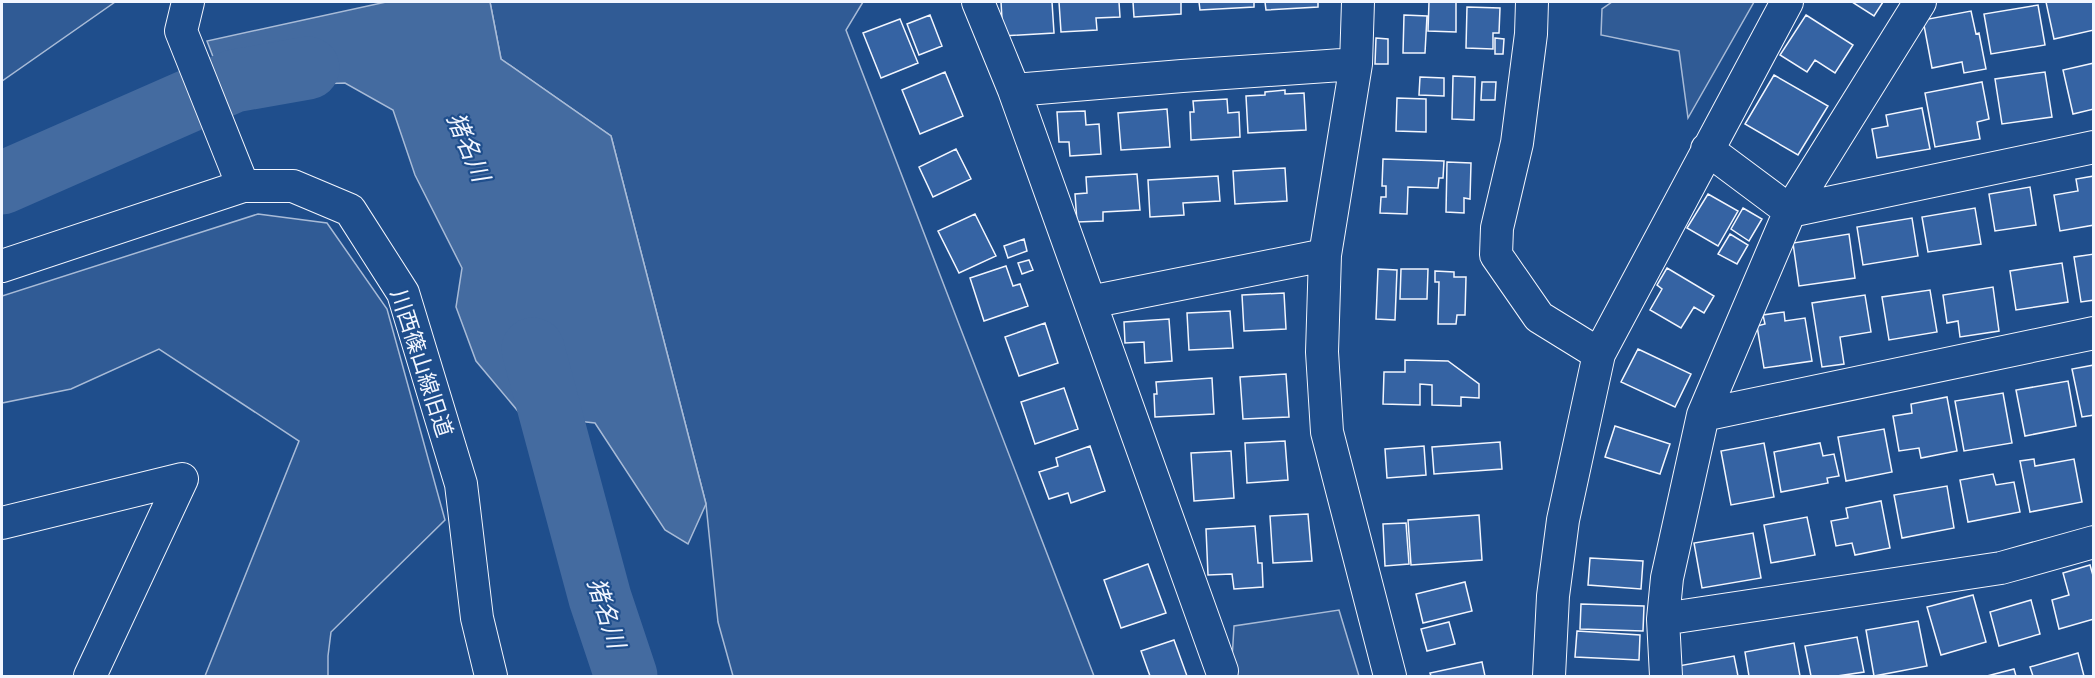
<svg xmlns="http://www.w3.org/2000/svg" width="2095" height="678" viewBox="0 0 2095 678" font-family="'Alegreya Sans','Noto Sans JP',sans-serif">
	<style>
		.built { fill: #305b95; stroke: #a8bbd7; stroke-width: 1.5 }
		.water { fill: #446ba0; stroke: #a8bbd7; stroke-width: 1.5 }
		.lines { fill: none; stroke-linecap: round; stroke-linejoin: round }
		.river { stroke: #446ba0; stroke-width: 63 }
		.building { fill: #3563a3; stroke: #f2f6ff; stroke-width: 1.5 }
		.street-casing { stroke: #f2f6ff; stroke-width: 34 }
		.street { stroke: #1f4e8c; stroke-width: 32 }
		.labels { text-anchor: middle; stroke-width: 4.5; stroke-linejoin: round; paint-order: stroke }
		.street-label { font-size: 22px; fill: #f2f6ff; stroke: #1f4e8c }
		.water-label { font-size: 24px; font-style: italic; fill: #f2f6ff; stroke: #1f4e8c }
	</style>
	<rect width="100%" height="100%" fill="#1f4e8c"/>
	<path class="built" d="M2 2H115L2 81Z
		M490 2H863L846 30 1094 676H733L718 622 706 504 611 136 501 59Z
		M1612 2H1754L1688 118 1679 51 1601 35 1602 9Z
		M258 214 327 223 387 309 445 520 331 632 328 656V676H205L299 441 159 349 71 389 2 403V296Z
		M1339 610 1359 676H1231L1234 626Z"/>
	<path class="water" d="M386 2H490L501 59 611 136 706 504 688 544 665 530 595 423 577 421 543 441 476 361 456 307 462 268 415 175 393 110 345 83 289 85 228 96 207 41Z"/>
	<g class="lines">
		<path class="river" d="M2 183 234 81 308 68
			M533 349 600 598 626 676"/>
	</g>
	<path class="building" d="M1001 2H1052L1054 33 1003 36Z
		M1059 2H1119L1120 17 1096 18 1097 30 1061 32Z
		M1133 2H1181V14L1134 17Z
		M1199 2H1254V7L1200 10Z
		M1265 2H1318V7L1266 10Z
		M1429 2H1456V32L1428 31Z
		M1852 2H1883L1874 16Z
		M2046 2H2094V30L2054 39Z
		M2038 5 2045 45 1991 54 1984 14Z
		M1467 7 1500 8 1499 33H1493V49L1466 48Z
		M1971 11 1976 34 1979 33 1986 69 1964 73 1962 62 1932 68 1923 20Z
		M930 15 942 46 919 55 907 24Z
		M1404 15 1427 16 1425 53H1403Z
		M1806 15 1853 45 1835 73 1815 60 1807 72 1780 55Z
		M900 19 918 63 881 78 863 33Z
		M1376 38 1388 39V64H1375Z
		M1495 38 1504 39 1503 54H1495Z
		M2094 63V109L2073 114 2063 70Z
		M945 72 963 116 920 134 902 90Z
		M2045 72 2052 117 2002 124 1995 79Z
		M1774 75 1828 106 1798 155 1745 124Z
		M1453 76 1475 77 1474 120 1452 119Z
		M1420 77 1444 78V96L1419 95Z
		M1482 82H1496L1495 100H1481Z
		M1982 82 1989 119 1977 122 1980 139 1935 147 1925 93Z
		M1285 90V94L1304 93 1306 130 1248 133 1246 96 1265 95V92Z
		M1397 98 1426 99V132L1396 131Z
		M1227 99 1228 113 1239 112 1240 137 1191 140 1190 112H1194L1193 101Z
		M1922 108 1930 149 1877 158 1872 129 1888 126 1886 115Z
		M1167 109 1170 147 1121 150 1118 113Z
		M1085 111 1086 125 1099 124 1101 154 1070 156 1069 142H1059L1057 112Z
		M956 149 971 179 933 197 919 167Z
		M1383 159 1444 161 1443 178H1439L1438 188 1408 187 1407 214 1380 213 1381 197H1386V186H1382Z
		M1447 162 1471 163 1470 199 1464 198V213L1446 212Z
		M1285 168 1287 201 1235 204 1233 171Z
		M1137 174 1140 210 1103 212V221L1077 222 1075 194 1087 193 1086 177Z
		M1218 176 1220 201 1183 203 1184 215 1150 217 1148 180Z
		M2094 176V225L2060 231 2054 195 2078 191 2076 179Z
		M2030 187 2036 225 1995 231 1989 194Z
		M1708 194 1738 211 1718 246 1687 228Z
		M1743 208 1762 219 1749 241 1731 229Z
		M1975 208 1981 244 1928 252 1922 217Z
		M975 214 996 256 959 273 938 231Z
		M1912 218 1918 256 1863 265 1857 227Z
		M1730 234 1748 245 1737 264 1718 254Z
		M1849 234 1855 278 1799 286 1793 243Z
		M1024 239 1027 251 1008 258 1004 246Z
		M2094 254V300L2081 302 2074 257Z
		M1029 260 1033 270 1022 274 1018 263Z
		M2062 263 2068 302 2016 310 2010 271Z
		M1006 266 1013 286 1020 284 1028 306 984 321 970 278Z
		M1667 268 1714 296 1704 313 1694 307 1681 328 1650 310 1662 289 1657 285Z
		M1378 269 1397 270 1395 320 1376 319Z
		M1401 269H1428L1427 299H1400Z
		M1435 271 1454 272V277H1466L1465 315H1457L1456 324H1438L1439 282H1435Z
		M1993 287 1999 331 1960 337 1958 321 1947 323 1943 295Z
		M1930 290 1937 332 1889 340 1882 297Z
		M1284 293 1286 329 1244 331 1242 295Z
		M1865 295 1871 332 1840 337 1844 364 1822 367 1812 303Z
		M1230 311 1233 348 1189 350 1187 313Z
		M1784 312 1785 321 1805 318 1812 361 1764 368 1757 326 1765 324 1763 315Z
		M1169 319 1172 361 1145 363 1144 342 1125 343 1124 322Z
		M1045 323 1058 363 1019 376 1005 337Z
		M1638 349 1691 374 1675 407 1621 382Z
		M1405 360 1448 361 1479 384V398L1461 397V406L1432 405V385L1420 384V405L1383 404 1384 372H1405Z
		M2094 365V415L2082 417 2072 369Z
		M1286 374 1289 417 1243 419 1240 377Z
		M1212 378 1214 414 1155 417 1154 394H1157L1156 382Z
		M2068 381 2076 426 2025 436 2016 390Z
		M1064 388 1078 429 1035 444 1021 402Z
		M2003 393 2012 443 1964 451 1955 401Z
		M1947 397 1957 451 1921 458 1919 448 1899 451 1893 416 1912 413 1911 404Z
		M1615 426 1670 444 1660 474 1605 457Z
		M1884 429 1892 472 1846 481 1838 437Z
		M1285 441 1288 480 1247 483 1245 443Z
		M1500 442 1502 469 1434 474 1432 447Z
		M1764 443 1774 497 1731 505 1721 451Z
		M1820 443 1823 456 1834 454 1839 476 1827 478 1828 483 1781 492 1774 452Z
		M1090 446 1105 491 1071 503 1068 493 1049 499 1039 472 1058 466 1056 458Z
		M1424 446 1426 475 1387 478 1385 449Z
		M1231 451 1234 498 1194 501 1191 453Z
		M2034 459 2035 466 2074 459 2082 502 2030 512 2020 461Z
		M1993 474 1996 485 2014 482 2020 512 1968 522 1960 480Z
		M1947 486 1954 528 1902 538 1894 495Z
		M1881 501 1890 548 1855 555 1852 543 1836 546 1831 521 1848 518 1846 508Z
		M1308 514 1312 561 1273 563 1270 516Z
		M1479 515 1482 560 1411 565 1408 520Z
		M1807 517 1815 555 1771 563 1764 525Z
		M1406 523 1409 564 1385 566 1383 524Z
		M1255 526 1258 563H1262L1263 587 1234 589 1232 574 1208 575 1206 529Z
		M1753 533 1761 578 1702 588 1694 543Z
		M1590 558 1643 561 1641 589 1588 585Z
		M1148 564 1166 613 1121 628 1104 580Z
		M2090 565 2094 579V619L2059 629 2052 600 2069 595 2063 573Z
		M1465 582 1472 611 1423 623 1416 594Z
		M1973 595 1986 642 1941 655 1927 607Z
		M2031 600 2040 634 1999 646 1990 612Z
		M1581 604 1644 606 1643 631 1580 629Z
		M1918 621 1927 666 1874 676 1866 630Z
		M1449 622 1455 644 1427 651 1421 629Z
		M1577 631 1640 635 1639 660 1575 657Z
		M1857 637 1864 672 1837 676H1811L1805 646Z
		M1174 640 1187 676H1150L1141 651Z
		M1794 643 1800 676H1749L1745 652Z
		M2078 653 2084 676H2033L2030 667Z
		M1734 656 1738 676H1680L1678 666Z
		M1482 662 1485 676H1431L1430 673Z
		M2014 669 2016 676H1987Z"/>
	<g class="lines">
		<defs>
			<path id="street" d="M188 2 181 31 243 186
				M978 2 1014 90 1222 671
				M1358 2 1356 64 1325 255 1322 352 1327 432 1390 676
				M1532 2 1531 34 1517 143 1497 228 1496 255 1539 317 1599 354
				M1014 90 1182 76 1356 64
				M1707 149 1790 211 2094 147
				M2 266 243 186H293L350 210 403 293 461 484 477 618 491 676
				M1090 302 1325 255
				M1703 415 2094 333
				M2 523 182 479 90 676
				M1663 619 2001 568 2094 542
				M1549 676 1553 596 1563 520 1599 354 1787 2
				M1666 676 1663 619 1667 578 1703 415 1790 211 1920 2"/>
		</defs>
		<use href="#street" class="street-casing"/>
		<use href="#street" class="street"/>
	</g>
	<g class="labels">
		<g class="street-label">
			<text transform="translate(422 363) rotate(72)" y="8">川西篠山線旧道</text>
		</g>
		<g class="water-label">
			<text transform="translate(468 147) rotate(67)" y="8">猪名川</text>
			<text transform="translate(606 613) rotate(72)" y="8">猪名川</text>
		</g>
	</g>
	<rect width="2095" height="678" fill="none" stroke="#f2f6ff" stroke-width="6"/>
</svg>
